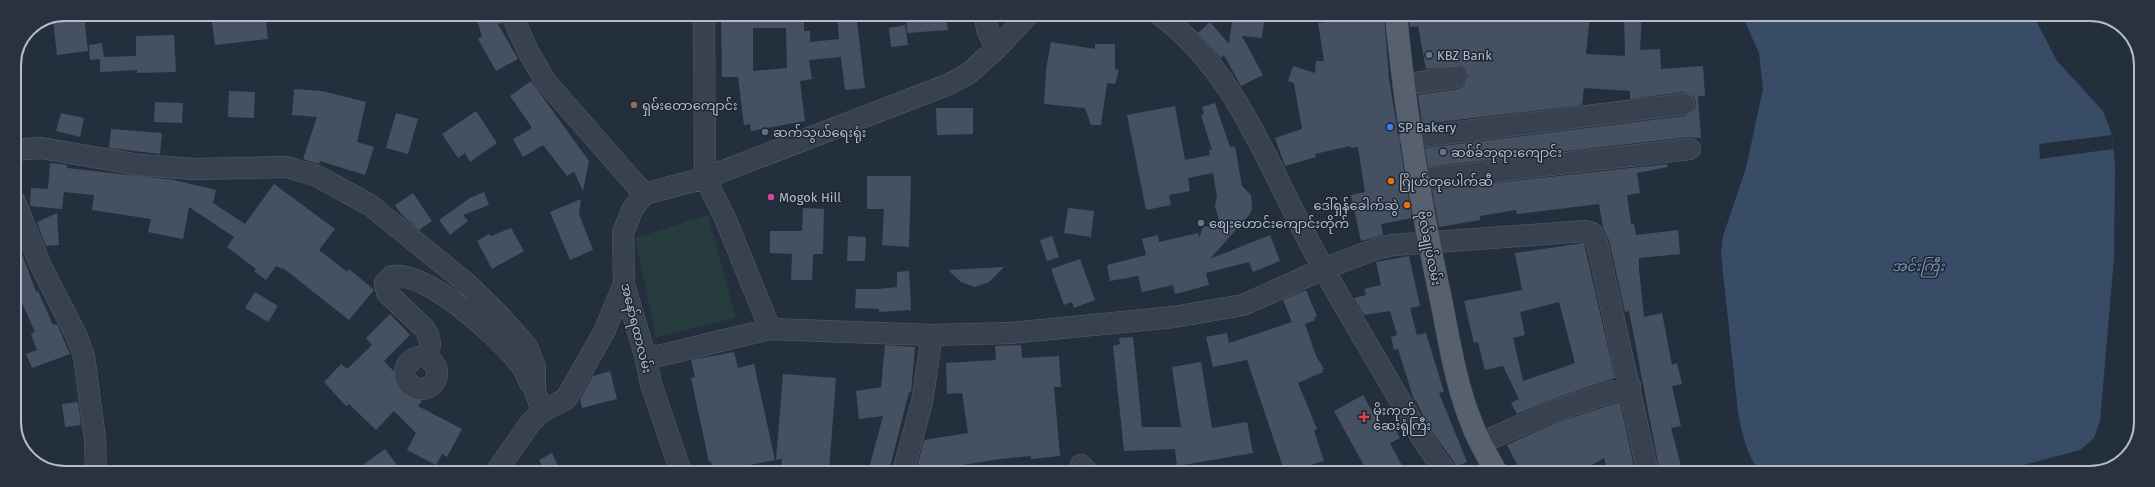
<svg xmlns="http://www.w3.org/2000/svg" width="2155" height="487" viewBox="0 0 2155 487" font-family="'Fira Sans','Noto Sans Myanmar',sans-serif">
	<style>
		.green { fill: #263c3f }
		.water { fill: #394c67 }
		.pier { fill: #242f3e }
		.building { fill: #455162; fill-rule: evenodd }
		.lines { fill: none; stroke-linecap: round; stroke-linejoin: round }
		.minor-casing { stroke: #565f6c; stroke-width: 22 }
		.major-casing { stroke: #414a57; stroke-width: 23 }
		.minor { stroke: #38414e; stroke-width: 21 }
		.major { stroke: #56606e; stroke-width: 22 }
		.service-dot { fill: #5c6f8a; stroke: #1d2633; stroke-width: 1.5 }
		.education-dot { fill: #8d6e63; stroke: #1d2633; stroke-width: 1.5 }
		.shop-dot { fill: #3f7fe0; stroke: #1d2633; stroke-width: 1.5 }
		.worship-dot { fill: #6b7280; stroke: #1d2633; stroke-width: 1.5 }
		.food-dot { fill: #e8710a; stroke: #1d2633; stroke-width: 1.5 }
		.hotel-dot { fill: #d1479c; stroke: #1d2633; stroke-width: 1.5 }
		.health-dot { fill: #e0444e; stroke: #1d2633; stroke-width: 1.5 }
		.labels { text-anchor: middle; stroke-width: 3; stroke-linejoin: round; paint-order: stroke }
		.poi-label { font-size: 13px; fill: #b4bcc9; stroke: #1d2633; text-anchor: start }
		.street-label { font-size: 13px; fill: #b4bcc9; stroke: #1d2633 }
		.water-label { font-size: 14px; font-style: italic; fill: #7c92b1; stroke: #1d2633 }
		.rim { fill: none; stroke: #b4bcc9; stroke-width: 2 }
	</style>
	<rect width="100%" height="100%" fill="#242f3e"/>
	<path class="green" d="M708 215 736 318 656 337 635 238Z"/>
	<path class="water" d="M1742 15H2033L2057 61 2103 111 2112 135 2115 164 2114 258 2100 421 2094 438 2080 450 1993 473H1760C1747 454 1742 435 1738 412L1721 254 1723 236 1746 168 1763 89 1759 53Z"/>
	<path class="pier" d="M2112 135 2113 149 2040 159 2039 144Z"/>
	<path class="building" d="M66 14H84L88 51 57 55 53 19Z
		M211 14H265L268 39 215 45Z
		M475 14H499L502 23 498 24 518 59 496 71 478 39 482 36Z
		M721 14H804V31H810V42L839 39 837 14H856L865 88 845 90 841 57 809 60 812 79 800 81 805 121 751 131 750 124 744 125 738 77H722ZM753 28H786L787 68 753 71Z
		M906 14H946L948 30 907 33Z
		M1233 15H1265L1262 38 1242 36 1263 75 1241 86 1224 55 1221 58 1198 33 1210 22 1229 44Z
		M1357 15H1384L1389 79 1412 218 1381 224 1383 235 1361 241 1351 195 1365 192 1358 147 1351 148 1350 146 1315 154 1316 157 1285 166 1275 138 1302 129 1294 83 1288 81 1293 66 1315 73 1316 61H1324L1318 23 1357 17Z
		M1409 15H1590L1586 54 1625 56 1624 15H1642L1640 50 1660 49 1661 69 1703 66 1705 96H1698L1701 138 1689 137 1428 167 1425 148 1685 116 1695 109 1696 102 1693 96 1683 92 1630 99V91L1584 88 1582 105 1422 124 1418 95 1458 89 1464 86 1468 76 1465 69 1460 66 1426 69 1418 26 1410 27Z
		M905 25 908 45 891 47 889 28Z
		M174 35 176 72 137 73V70L100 72V59L90 60 89 45 102 43 104 57 136 56V36Z
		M1051 42 1095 49V44H1115V69L1119 70 1115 84 1107 83 1101 125H1091L1085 108 1044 104 1046 70Z
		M531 81 589 161 583 191 574 172 567 176 543 145 523 157 513 139 531 129V126L510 96Z
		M294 89 322 91 366 102 357 142 374 147 365 175 320 161 319 164 303 159 317 117 292 115Z
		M229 91 255 92 254 118 228 117Z
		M155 102 183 103 182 123 154 122Z
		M1215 103 1230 147 1235 146 1242 186 1251 195 1252 208 1250 214 1210 259 1270 235 1280 261 1253 272 1249 262 1206 273 1209 285 1175 294 1173 285 1142 292 1138 276 1110 281 1107 265 1146 255 1142 239 1158 235 1159 242 1198 233 1199 238 1203 227 1220 224 1215 206 1217 196 1213 173 1188 178 1190 191 1169 195 1171 205 1146 210 1127 115 1175 106 1185 160 1210 155 1209 150H1212L1201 115 1204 114 1202 107Z
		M936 108H973V134L937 135Z
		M476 111 497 143 470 162 465 153 458 158 442 134Z
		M61 113 84 118 80 137 56 131Z
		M396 113 418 119 408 154 386 148Z
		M111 129 162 133 160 154 109 148Z
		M50 163 67 165V168L174 180 216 190 213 203 245 224 274 184 335 229 319 250 347 272 349 269 374 290 349 320 283 268 282 269 276 266 266 280 254 271 256 269 227 247 234 237 189 207 183 239 148 232 151 219 92 210 94 195 64 192 62 209 30 206 31 188 48 189Z
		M1667 164 1668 167 1637 173 1640 193 1627 195 1631 224H1634L1636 235 1678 230 1680 254 1639 258V270L1644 317 1662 313 1672 365 1677 363 1682 384 1672 386 1681 426 1671 428 1683 473H1660L1629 311 1625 312 1609 240 1603 228 1599 204 1517 214 1516 210 1480 216V220L1439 227 1432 190Z
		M867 176H911L909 247 882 245 884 209H867Z
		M484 192 489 205 463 215 468 221 450 235 439 220 470 198Z
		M413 193 432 221 419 230 401 214 395 205Z
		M581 199 579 214 593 250 570 260 550 212Z
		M803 208 824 209 823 254H813L812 280H791L792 254 770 253V231H802Z
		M1068 208 1094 211 1091 237 1064 233Z
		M57 213 59 245 46 246 37 222Z
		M511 228 524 251 492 269 477 241 489 234 491 236Z
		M848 236 866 237 865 261H847Z
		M1052 236 1059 257 1047 261 1040 240Z
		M14 237H16L36 292 38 291 53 325 57 324 70 354 32 368 26 354 37 350 31 334 35 332 14 285Z
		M1584 243 1615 378 1547 401 1517 414 1511 403 1519 399 1503 366 1485 370 1478 342 1474 343 1464 301 1522 290 1515 253ZM1559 302 1575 363 1523 381 1513 338 1525 335 1520 312Z
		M1409 256 1420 306 1410 308 1417 335 1426 333 1444 392 1439 393 1467 462 1457 466 1430 429 1416 401 1414 400 1398 349 1394 350 1391 337 1397 335 1390 311 1364 315 1354 298 1366 295 1364 289 1381 285 1376 262Z
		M1080 259 1095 300 1074 308 1072 302 1064 305 1051 269Z
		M1004 267 989 282 975 287 961 282 948 270Z
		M909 271 911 310 879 312V309L855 308 856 289H878L897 287V272Z
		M1306 290 1317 316 1314 318 1315 320 1305 324 1316 356 1324 369 1322 370 1323 372 1298 383 1317 429 1314 431 1324 461 1285 473 1247 360 1213 367 1206 337 1227 333 1229 343 1292 322 1283 300Z
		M255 292 278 306 268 322 245 308Z
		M390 314 410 335 384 361 422 401 418 406 462 429 447 457 442 454 436 465 407 450 416 433 394 411 376 430 349 404 346 406 324 382 341 364 347 369 372 345 366 338Z
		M1133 337 1142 427H1181L1172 367 1201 362 1212 428 1247 422 1253 453 1177 466 1175 449 1124 451 1113 346 1120 344 1119 338Z
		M885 345 915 347 911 392H909L890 467 885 466 884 472H868L883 416 859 419 856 391 881 387Z
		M1021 345 1022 358 1059 356 1061 387H1054L1060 456 1031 459V456L1000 459 919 472 918 463 924 440 968 433 962 393 947 394 946 363 996 360 995 346Z
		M734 352 738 368 754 364 775 460 713 472 711 461 709 462 691 378 695 377 691 360Z
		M610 371 617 399 582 408 580 399 593 376Z
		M783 374 836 378 829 471 781 466 782 459 776 460Z
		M1363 395 1383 431 1393 425 1400 438 1390 443 1406 473H1368L1334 411Z
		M78 402 81 425 65 427 62 404Z
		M1620 402 1634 467 1608 473 1604 458 1578 473 1521 472 1507 445 1555 423Z
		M385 449 402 472H370L364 464Z
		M552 453 561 472H545L539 460Z"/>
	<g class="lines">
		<defs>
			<path id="minor" d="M511 14 529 53 546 82 644 194
				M985 14 987 29 996 49
				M1160 15C1230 66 1263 152 1301 226 1325 275 1354 321 1381 368 1402 403 1421 441 1447 473
				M1403 85 1456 77
				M1410 138 1684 104
				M14 150 41 148 140 165 193 169 287 167 317 176 370 205 465 282 500 316 527 347 535 367V392L543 411
				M1417 180 1690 149
				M14 200 41 266 77 337 84 356 95 439 96 472
				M770 329 725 218 705 178 947 85 968 74 996 49 1029 14
				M426 357C432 347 431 339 425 329L387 293 385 283 392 276C428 271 499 337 520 364 524 369 527 376 530 383
				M405 373a16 16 0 1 1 32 0a16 16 0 1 1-32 0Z
				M646 359 770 329 932 335 1011 333 1174 317 1243 305 1323 269 1376 249 1393 245 1586 231 1592 233 1597 243 1648 473
				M1481 443 1551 412 1630 386
				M1081 465 1088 472
				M496 472 531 422 543 411 566 399 604 332 624 284
				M681 472 651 384 646 359 624 284 623 233 632 210 644 194 705 178 704 14
				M903 472 922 402 932 335"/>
			<path id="major" d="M1396 15C1405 109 1420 202 1440 295 1449 338 1455 383 1472 424 1478 441 1488 457 1497 473"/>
		</defs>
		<use href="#minor" class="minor-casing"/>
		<use href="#major" class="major-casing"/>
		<use href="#minor" class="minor"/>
		<use href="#major" class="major"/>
	</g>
	<g class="service-dot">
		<circle cx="1429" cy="55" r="4"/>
		<circle cx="765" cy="132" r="4"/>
	</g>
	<circle class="education-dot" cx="634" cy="105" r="4"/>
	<circle class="shop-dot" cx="1390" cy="127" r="4"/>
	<g class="worship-dot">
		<circle cx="1443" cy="152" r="4"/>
		<circle cx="1201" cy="223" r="4"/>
	</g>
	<g class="food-dot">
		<circle cx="1391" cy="181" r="4"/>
		<circle cx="1407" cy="205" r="4"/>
	</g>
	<circle class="hotel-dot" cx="771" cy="197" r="4"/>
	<path class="health-dot" d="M1362 411h4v4h4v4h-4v4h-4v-4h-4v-4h4z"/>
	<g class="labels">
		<g class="poi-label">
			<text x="1437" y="60">KBZ Bank</text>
			<text x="642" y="110">ရှမ်းတောကျောင်း</text>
			<text x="1398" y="132">SP Bakery</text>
			<text x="773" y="137">ဆက်သွယ်ရေးရုံး</text>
			<text x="1451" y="157">ဆစ်ခ်ဘုရားကျောင်း</text>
			<text x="1399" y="186">ဂြိုဟ်တုပေါက်ဆီ</text>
			<text x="779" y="202">Mogok Hill</text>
			<text x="1399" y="210" text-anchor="end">ဒေါ်ရှန်ခေါက်ဆွဲ</text>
			<text x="1209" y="228">စျေးဟောင်းကျောင်းတိုက်</text>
			<text x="1373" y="415">မိုးကုတ်‌<tspan x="1373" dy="15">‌ဆေးရုံကြီး</tspan></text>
		</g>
		<g class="street-label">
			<text transform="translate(1430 248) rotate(79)" y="5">ဗိုလ်‌ချုပ်‌လမ်း</text>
			<text transform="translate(637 328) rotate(76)" y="5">အ‌နော်‌ရထာလမ်း</text>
		</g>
		<g class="water-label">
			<text x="1918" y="271">အင်းကြီး</text>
		</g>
	</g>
	<path d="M0 0H2155V487H0ZM65 21H2090A44 44 0 0 1 2134 65V422A44 44 0 0 1 2090 466H65A44 44 0 0 1 21 422V65A44 44 0 0 1 65 21Z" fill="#29323f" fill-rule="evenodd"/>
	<path class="rim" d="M65 21H2090A44 44 0 0 1 2134 65V422A44 44 0 0 1 2090 466H65A44 44 0 0 1 21 422V65A44 44 0 0 1 65 21Z"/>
</svg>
